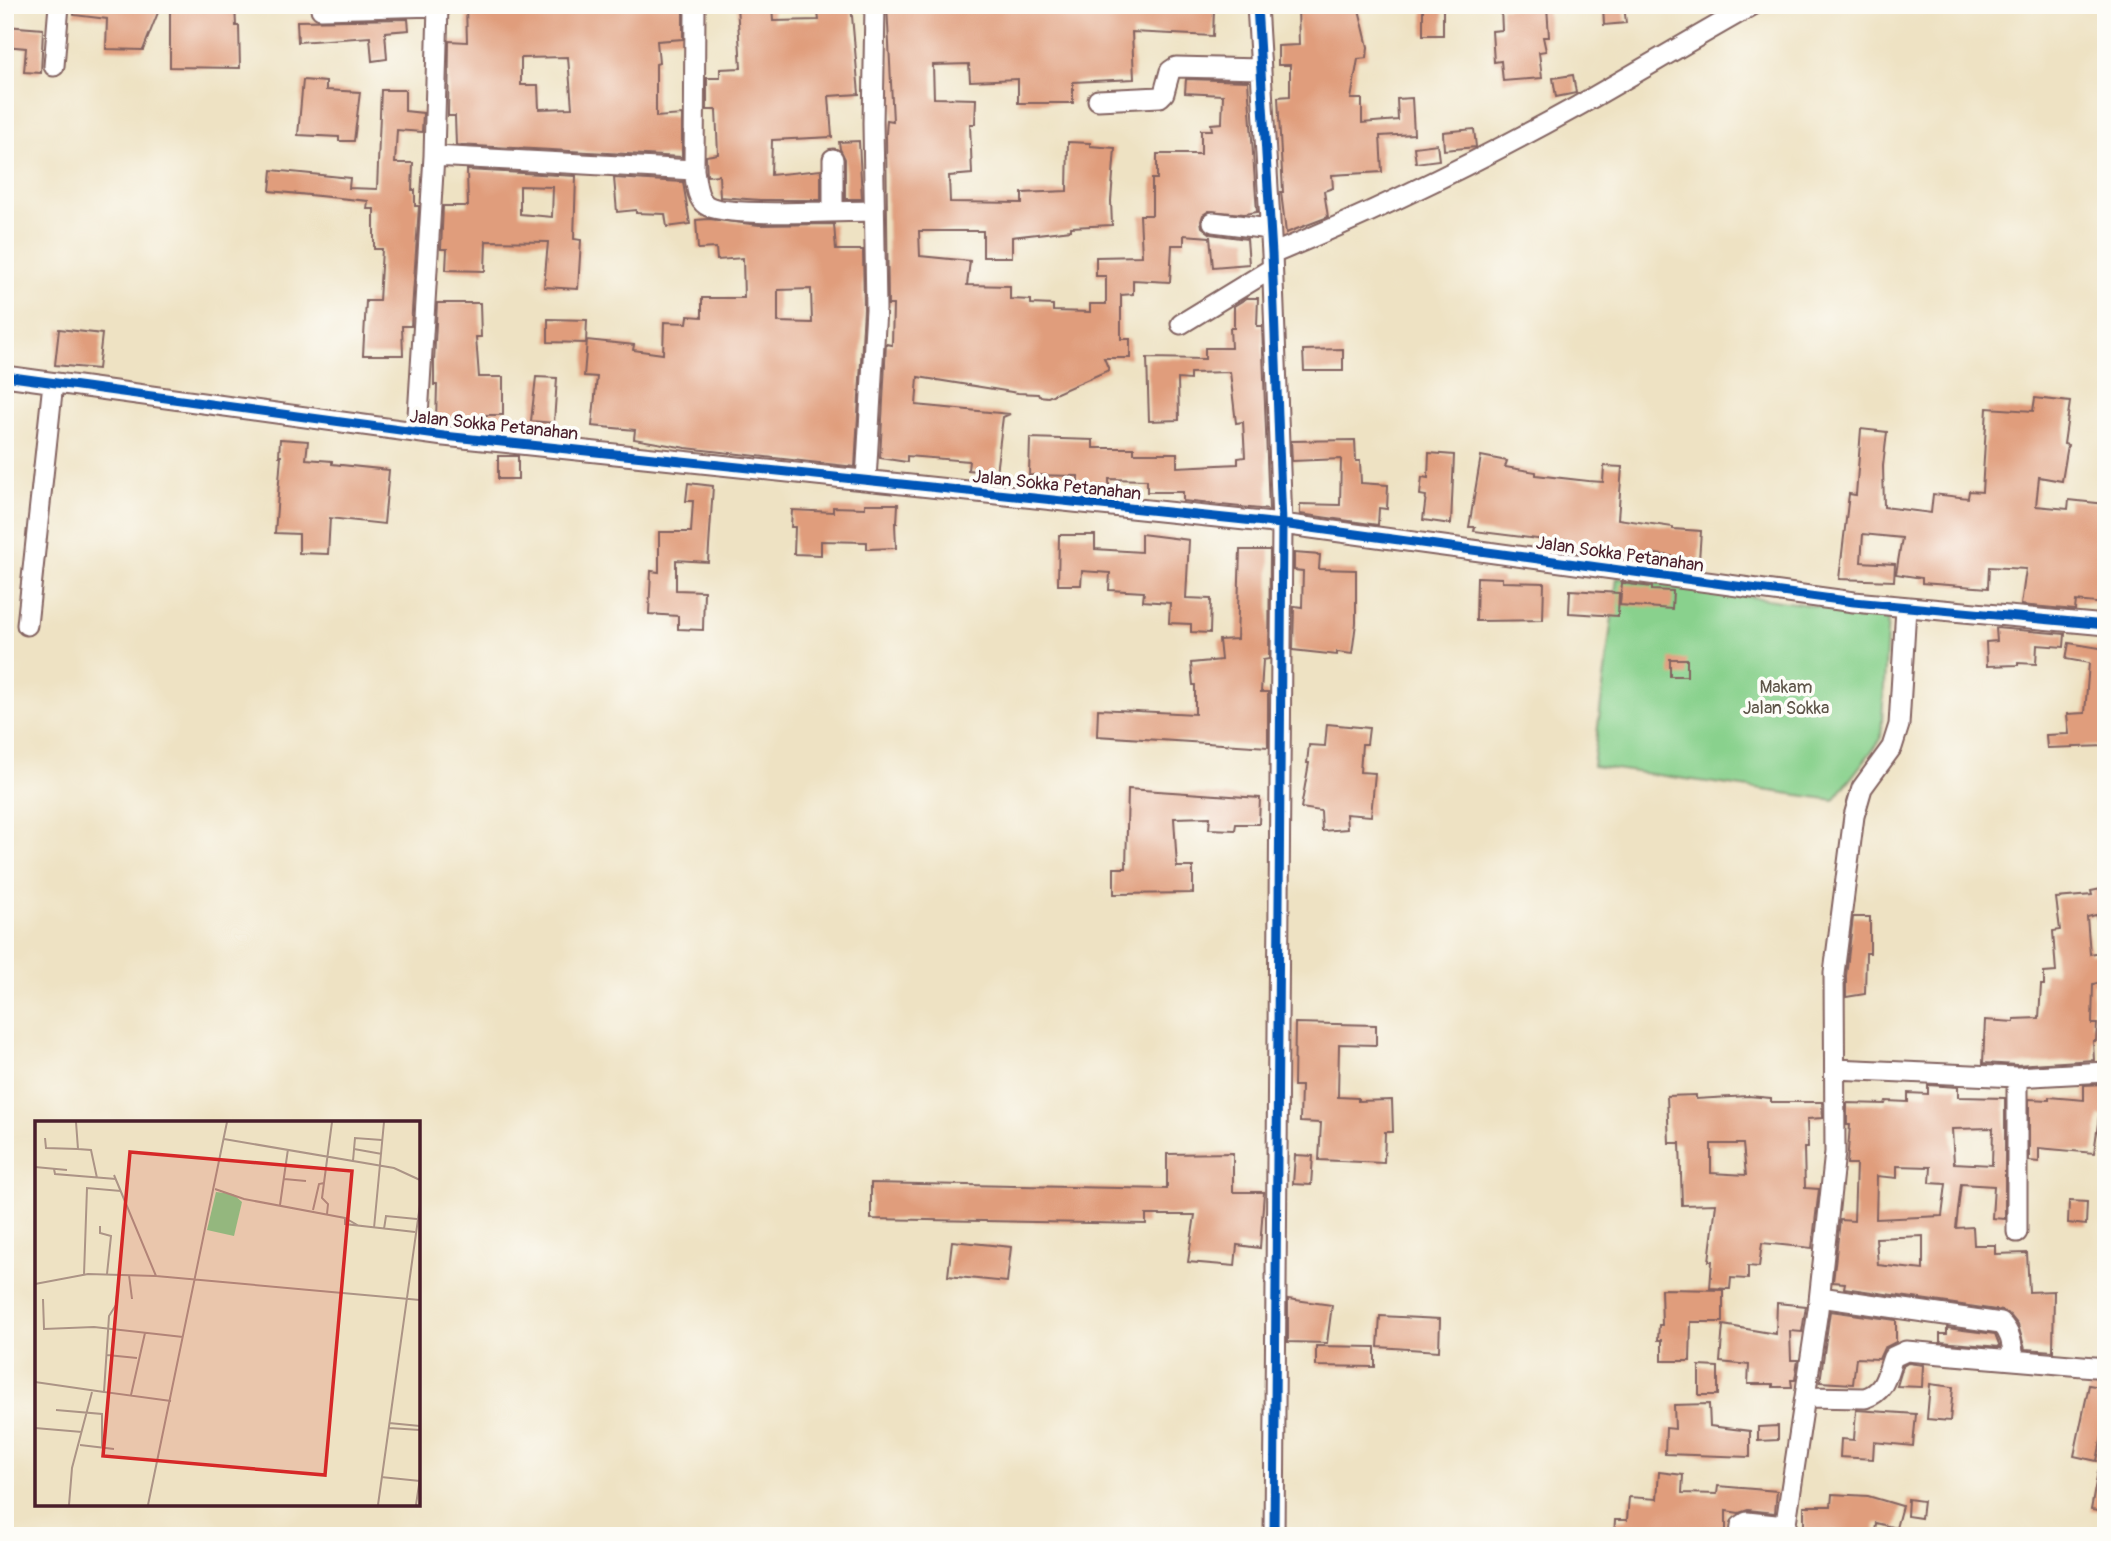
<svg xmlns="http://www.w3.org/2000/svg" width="2111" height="1541" viewBox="0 0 2111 1541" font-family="Pangolin,sans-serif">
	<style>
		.green { fill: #89d18d; stroke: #6a785c; stroke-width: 2 }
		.building { fill: #e09d7b; fill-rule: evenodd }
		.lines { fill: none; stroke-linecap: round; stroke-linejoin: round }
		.minor-casing { stroke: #836360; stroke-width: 23 }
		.minor { stroke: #fff; stroke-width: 19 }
		.cycleway-casing { stroke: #fdfcf7; stroke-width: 13 }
		.cycleway { stroke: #0057b8; stroke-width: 9 }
		.labels { text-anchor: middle; stroke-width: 7; stroke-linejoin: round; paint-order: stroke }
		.street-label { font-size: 18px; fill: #4a1f2b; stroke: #fdfcf7 }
		.park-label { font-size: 18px; fill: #5d5448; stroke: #fdfcf7 }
		.inset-road { fill: none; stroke: #ac9486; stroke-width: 2 }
		.view { fill: #d62828; fill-opacity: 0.15; stroke: #d62828; stroke-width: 3.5 }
		.inset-edge { fill: none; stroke: #4a1f2b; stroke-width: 3.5 }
	</style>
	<rect width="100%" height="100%" fill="#fdfcf7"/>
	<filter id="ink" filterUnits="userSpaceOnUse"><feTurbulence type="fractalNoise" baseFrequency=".0143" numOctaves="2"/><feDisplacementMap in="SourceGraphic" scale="14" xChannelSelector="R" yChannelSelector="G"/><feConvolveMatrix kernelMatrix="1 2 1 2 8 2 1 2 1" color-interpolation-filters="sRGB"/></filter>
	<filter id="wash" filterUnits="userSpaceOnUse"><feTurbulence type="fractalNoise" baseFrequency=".00686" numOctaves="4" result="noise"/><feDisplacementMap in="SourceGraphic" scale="28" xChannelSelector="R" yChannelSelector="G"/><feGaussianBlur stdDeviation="1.57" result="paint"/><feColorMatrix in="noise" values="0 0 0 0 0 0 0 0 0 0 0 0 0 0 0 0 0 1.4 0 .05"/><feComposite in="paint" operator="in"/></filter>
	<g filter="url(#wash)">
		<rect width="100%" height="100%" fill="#eee2c3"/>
		<path class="green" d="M1617 578 1888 616 1881 739 1834 800 1593 766Z"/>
		<g id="blocks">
			<path class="building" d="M75 5H161L143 50 106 49 107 19 74 15Z
				M170 5H235L236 26H239L240 68 170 67Z
				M466 5 527 6V11L573 9 572 5H683V39L657 41 659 63 656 64V117L682 115V157L456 145 455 116H448L449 41 467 42ZM568 57 572 108 539 109 538 85H521V58Z
				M737 5H772L773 21 819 20 817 5H851L859 94 829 96 832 137 772 140 771 175 821 170V200H760L720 197 719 175 707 176 706 156 718 154 716 110H707V78H720V69L741 68Z
				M887 5H1082V11L1124 10V6L1214 9 1213 36 1132 32 1134 79 1073 82V103H1018V79L970 81 969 64 933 65 934 98 976 99 975 124H970L972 174 949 176 950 202 1022 203V193L1067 191 1068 142 1090 143V146L1115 148 1111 201 1112 225 1071 227V230L1012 237V257H983V231H919L920 256 970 261 967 285 1010 286V299L1031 300V304L1053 305V311L1090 312V304H1106V276H1096V257L1142 256 1140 215H1152V179H1157V154H1201V130H1212L1211 124 1222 123 1223 95 1185 93 1186 79 1248 81 1257 212 1244 214 1209 211 1203 215 1201 221 1202 227 1211 234 1247 239 1249 264 1213 267 1210 237 1184 235V245H1172L1170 282 1133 280V294L1121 295V339H1130V358H1104L1109 370 1048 397 1039 396 1038 394 1018 393 918 377 916 405 1010 414 1003 417 996 473 968 470 969 461 907 456V462L880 458 886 344 892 345 893 305H888L886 134 887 120 893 121Z
				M1298 5H1358L1368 47 1367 58 1358 59 1351 99H1362V123L1398 120 1397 99 1412 98 1414 134 1380 136 1382 172 1332 175 1333 188 1324 191 1328 217 1286 233 1281 192H1283L1278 97 1290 96V65H1278V46L1299 45Z
				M1423 5H1443V35H1423Z
				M1603 5H1624L1626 23 1604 25Z
				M1547 6 1549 37H1543L1546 51 1539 52 1542 78 1503 81 1501 61 1494 62 1492 31 1502 30 1501 8Z
				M408 19 409 30 385 32 387 59 372 61 370 37 298 42 297 21Z
				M5 26 43 29 41 73 24 72 26 48 5 46Z
				M1573 75 1576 93 1556 97 1553 78Z
				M303 80 326 82V90L360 92 354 141H339V137L298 135Z
				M381 90H405V111L423 113 422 132 397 130 395 163H413L412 190H415V206H419L411 326H402L403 355H363L366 301H379L382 249H374V209H367L368 201 270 191 272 170 350 178 349 188 377 189Z
				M1474 129 1476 147 1444 150 1443 132Z
				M859 141 862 199H845V159L840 149 839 142Z
				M1437 144 1439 160 1416 163 1414 147Z
				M467 170 576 176 574 239 581 240 578 289 544 287 548 242 486 241 485 271 446 270 447 249H441L443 206H468ZM520 186 553 187 552 217 520 214Z
				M614 178 683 182 690 224 667 227 665 214 636 213V210L617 212Z
				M709 219 759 225 834 224 836 250H863L864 309 855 467 686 448 634 439 635 430 592 426 597 377 584 376 587 340 634 345 633 350 663 354 664 322 687 323 688 316 702 317V298H744L743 258 717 260 716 248 698 249 696 220ZM811 289 812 323 778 322V290Z
				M1247 298H1258L1257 326H1262L1269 510 1183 501V492H1147V480L1109 479V489L1078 488V476L1029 475 1030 438 1093 440V448H1134V453H1177V467L1238 464V458L1245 457 1243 422 1236 423 1230 372 1190 373V380L1178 379 1179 420 1149 421 1147 358 1205 359V348H1231L1230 328H1234V306Z
				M437 303H480L481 337H476L479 377H503V415H474V423L457 425 436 422 437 385H434V362Z
				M548 319 587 320 586 343 548 342Z
				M59 329 102 334 98 369 55 365Z
				M1343 349V371H1304L1303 350Z
				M536 377 557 378 554 423 531 421Z
				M2035 398 2070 402 2064 444 2068 445 2062 481 2039 477 2036 506 2068 509 2069 500 2106 504V604L2076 601 2075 610 2021 605 2026 569 1989 567 1988 588 1922 583V578L1896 574 1902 538 1863 534 1861 562 1895 564 1894 581 1839 579 1849 494 1856 495 1861 429 1887 432 1883 466 1884 507 1931 513 1933 494 1968 498 1969 491 1982 492 1987 408 2033 411Z
				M280 439 308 441 306 459 332 461V464L389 470 384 524 330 518 328 554 299 553V534L275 533 281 456H279Z
				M1355 440 1356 461H1360L1361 483 1388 485 1387 509 1379 508 1378 525 1300 514V504L1340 505 1341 459 1292 461 1291 441Z
				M1429 453 1454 455 1451 524 1423 520 1426 496 1420 495 1422 477 1428 478Z
				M498 456H518V479H498Z
				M1481 456 1507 461 1505 467 1536 472V475L1588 481 1603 482 1604 466 1622 467 1618 519 1673 527V529L1701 531 1699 560 1655 554 1654 562 1560 550 1561 542 1474 531 1475 527H1469Z
				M688 483 713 486 708 562 676 560V590L704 591 703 630 678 629V616L649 614 651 571 659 572V532H691L693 501H686Z
				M865 504H898L897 523H895L896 548 867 549V542L821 541V555L794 554 795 527H791L792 510 833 512V507L865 508Z
				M1141 534 1189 540 1186 598 1211 599 1210 633 1191 632V624L1169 623 1170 603 1143 601 1144 592 1109 590 1110 573 1082 571 1081 585H1058L1059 535H1095V549L1141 552Z
				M1240 550H1270L1269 659 1263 660 1261 692H1268V747L1097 736 1098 709 1195 714V685H1193L1191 663 1221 660 1219 640 1237 639Z
				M1294 553 1320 555 1319 569 1356 570V623L1352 654 1337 652V655L1293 650 1294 606 1302 607 1303 571 1294 570Z
				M1477 577 1502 578V582L1544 583 1543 620 1476 621Z
				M1622 583 1652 587V590L1673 591 1672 609 1620 605Z
				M1570 590 1619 593 1618 616 1569 613Z
				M1996 628 2065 634 2064 647 2037 645 2036 664 2018 663V665L1987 666 1986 642 1997 641Z
				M2069 643 2106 649V746L2047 748 2046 735 2069 734 2067 714 2085 713 2089 663 2066 659Z
				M1670 659H1687V676H1670Z
				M1327 724 1369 728 1367 744H1362L1360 772 1375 773 1371 816 1346 814 1347 829 1322 831 1321 811 1301 808 1309 763H1307L1309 745 1325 746Z
				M1128 789 1260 798 1259 824H1236L1235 830 1209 829 1210 817 1174 818 1177 867H1193V893L1114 894V868H1126Z
				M2106 888V930H2099L2096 915 2087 917 2090 954 2101 952 2106 978V981L2093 984 2092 1024H2097L2096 1041H2093L2094 1060 2017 1065 1983 1063 1985 1020 2014 1022V1019L2039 1018 2041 985H2044V973L2056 972 2053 931 2060 930 2056 898 2092 895 2091 891Z
				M1853 917H1870V953H1866L1865 994 1846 997V976Z
				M1295 1023 1376 1025V1045L1339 1044 1338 1097 1358 1098V1101L1392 1100 1393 1132H1385L1384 1163 1319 1160 1321 1123 1300 1122 1301 1086H1294Z
				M2105 1084 2104 1116H2099L2094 1153 2039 1148V1162L2029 1161V1099L2049 1100V1097L2084 1100V1085Z
				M1928 1085 1958 1087V1097L2005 1098V1219L1992 1218 1994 1186 1961 1184 1956 1228 1973 1227 1974 1245H1995V1254L2027 1253 2029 1292 2054 1291 2053 1351 2025 1349 2018 1325 2010 1315 2003 1311 1844 1288 1845 1283 1833 1282 1840 1220 1854 1221 1856 1164H1847L1850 1125H1847V1103L1885 1104 1886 1101 1908 1102V1093L1928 1094ZM1993 1128 1992 1165 1954 1163 1952 1129ZM1897 1166 1931 1167 1930 1183 1946 1184 1942 1216 1876 1219 1877 1176 1897 1178ZM1923 1236V1270L1878 1265 1876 1238Z
				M1696 1095V1099L1748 1096 1771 1098V1102H1822L1823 1118 1807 1119 1808 1148H1804L1805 1188 1819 1189 1812 1248 1762 1243 1759 1267 1748 1266V1279L1731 1278 1730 1289 1710 1288 1712 1261H1709L1716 1204 1682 1205 1680 1143H1669L1667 1096ZM1711 1144H1743L1746 1175 1711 1173Z
				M1233 1153V1192H1264L1260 1248 1237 1245 1235 1266 1188 1262 1195 1215H1146V1224L871 1219V1183L1167 1189V1154Z
				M1295 1155 1313 1156 1311 1185 1293 1184Z
				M2069 1201 2087 1202 2086 1225 2068 1223Z
				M952 1241 1011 1247 1007 1282 948 1276Z
				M1661 1289 1723 1290V1322H1691L1690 1361H1662V1340H1658L1659 1325H1662Z
				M1288 1299 1332 1305 1327 1343 1288 1342Z
				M1777 1303 1806 1306 1802 1332 1790 1331 1791 1360H1798L1795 1380H1791L1792 1387H1773V1384H1748L1749 1365 1720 1362 1723 1325 1776 1334Z
				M1830 1311 1896 1320V1342L1884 1348 1879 1359 1856 1358 1853 1384 1820 1382Z
				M1380 1316 1440 1319 1439 1351 1378 1347Z
				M1947 1328 1995 1334 2000 1347 1940 1342V1334H1947Z
				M1316 1346 1375 1347V1367L1316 1366Z
				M1908 1363 1923 1365 1922 1387 1897 1386 1903 1366Z
				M1699 1366 1718 1367V1395H1699Z
				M1930 1384 1953 1387 1950 1421 1927 1419Z
				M2089 1385 2106 1388V1416L2097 1461 2074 1456Z
				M1709 1404 1710 1426 1750 1431V1457L1665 1454 1666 1428 1675 1429 1674 1405Z
				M1856 1410 1916 1414 1913 1446 1874 1442 1873 1459 1840 1457 1841 1439 1854 1440Z
				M1778 1426V1440L1758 1441V1427Z
				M2098 1471H2106V1512L2091 1510Z
				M1659 1472 1683 1475 1682 1493 1717 1494 1718 1486 1777 1491 1775 1513 1748 1510 1739 1513 1726 1511V1534L1614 1536 1615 1520H1627L1629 1497 1657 1499Z
				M1832 1494 1868 1496 1902 1506 1896 1528 1876 1523 1875 1533 1804 1530V1506H1831Z
				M1908 1499 1923 1501 1921 1518 1907 1516Z"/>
		</g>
	</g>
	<g filter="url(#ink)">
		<use href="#blocks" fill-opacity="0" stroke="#836360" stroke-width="2"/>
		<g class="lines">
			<defs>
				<path id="minor" d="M695 5 694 170C696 181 696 198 706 205 724 218 846 211 874 211
					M1257 5 1272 254 1282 524 1274 1536
					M321 9 438 6
					M54 66 59 5
					M1098 100 1160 97 1164 93 1170 71 1176 67 1261 69
					M434 156 694 170
					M833 211V159
					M1213 222 1269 229
					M1272 254C1377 211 1479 161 1578 106 1636 73 1694 38 1753 5
					M1181 324 1271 269
					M5 376 444 436 1282 524 1854 602 2106 625
					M417 432 434 156 438 5
					M866 480 876 309 873 123 875 5
					M27 625 53 383
					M1835 1069 2017 1077 2106 1072
					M2017 1232V1077
					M1820 1297 2001 1323C2012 1334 2012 1346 2014 1360
					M1805 1397 1865 1398C1886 1391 1886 1375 1893 1357L1906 1351 2106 1368
					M1740 1536 1741 1526 1747 1522 1785 1526
					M1784 1536 1818 1310 1835 1152 1834 973 1854 816 1862 788 1892 747 1899 725 1906 608"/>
			</defs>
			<use href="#minor" class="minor-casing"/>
			<use href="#minor" class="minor"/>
			<defs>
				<path id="cycleway" d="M1257 5 1272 254 1282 524 1274 1536
					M5 376 444 436 1282 524 1854 602 2106 625"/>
			</defs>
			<use href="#cycleway" class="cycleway-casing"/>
			<use href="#cycleway" class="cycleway"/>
		</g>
	</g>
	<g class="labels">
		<g class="street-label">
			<text transform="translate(494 425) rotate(6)" y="6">Jalan Sokka Petanahan</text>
			<text transform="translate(1057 485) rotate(6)" y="6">Jalan Sokka Petanahan</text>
			<text transform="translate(1620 554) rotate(8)" y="6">Jalan Sokka Petanahan</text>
		</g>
		<g class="park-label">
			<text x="1786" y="693">Makam<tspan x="1786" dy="21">Jalan Sokka</tspan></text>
		</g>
	</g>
	<g transform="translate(35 1121)">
		<rect width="385" height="385" fill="#eee2c3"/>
		<path d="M181 71 198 73 207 81 199 115 172 109Z" fill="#89d18d"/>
		<path class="inset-road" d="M41 1 43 28 56 29 62 57M10 17 11 27 43 28M189 18 359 47 385 59M319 28 347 33M318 40 320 17 347 19M0 46 32 49M19 48 20 53 81 58M79 54 121 155M249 58 271 60M180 68 209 78 310 97 324 105M245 84 253 28M278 89 284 63 289 62M292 93 293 83 287 77 297 1M310 97V103L380 111M65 105V112L76 115 72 153M339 107 349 1M349 108 351 95 382 98M49 154 52 67 86 70M84 154 81 184 74 195 69 271 136 280M94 154 97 178M0 163 53 153 121 155 385 179M8 178 9 208 59 206 148 216M72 234 102 237M0 261 69 271M96 274 110 212M21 289 67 293V326M354 302 385 305M0 307 47 311M354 307 385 309M45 324 79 328M346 356 385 360M34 384 37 347 57 271M113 384 192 1M343 384 385 84M381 384 385 357"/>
		<path class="view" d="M95 31 317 50 290 354 68 335Z"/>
		<rect width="385" height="385" class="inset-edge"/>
	</g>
	<rect width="2111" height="1541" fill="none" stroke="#fdfcf7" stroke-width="28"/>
</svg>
